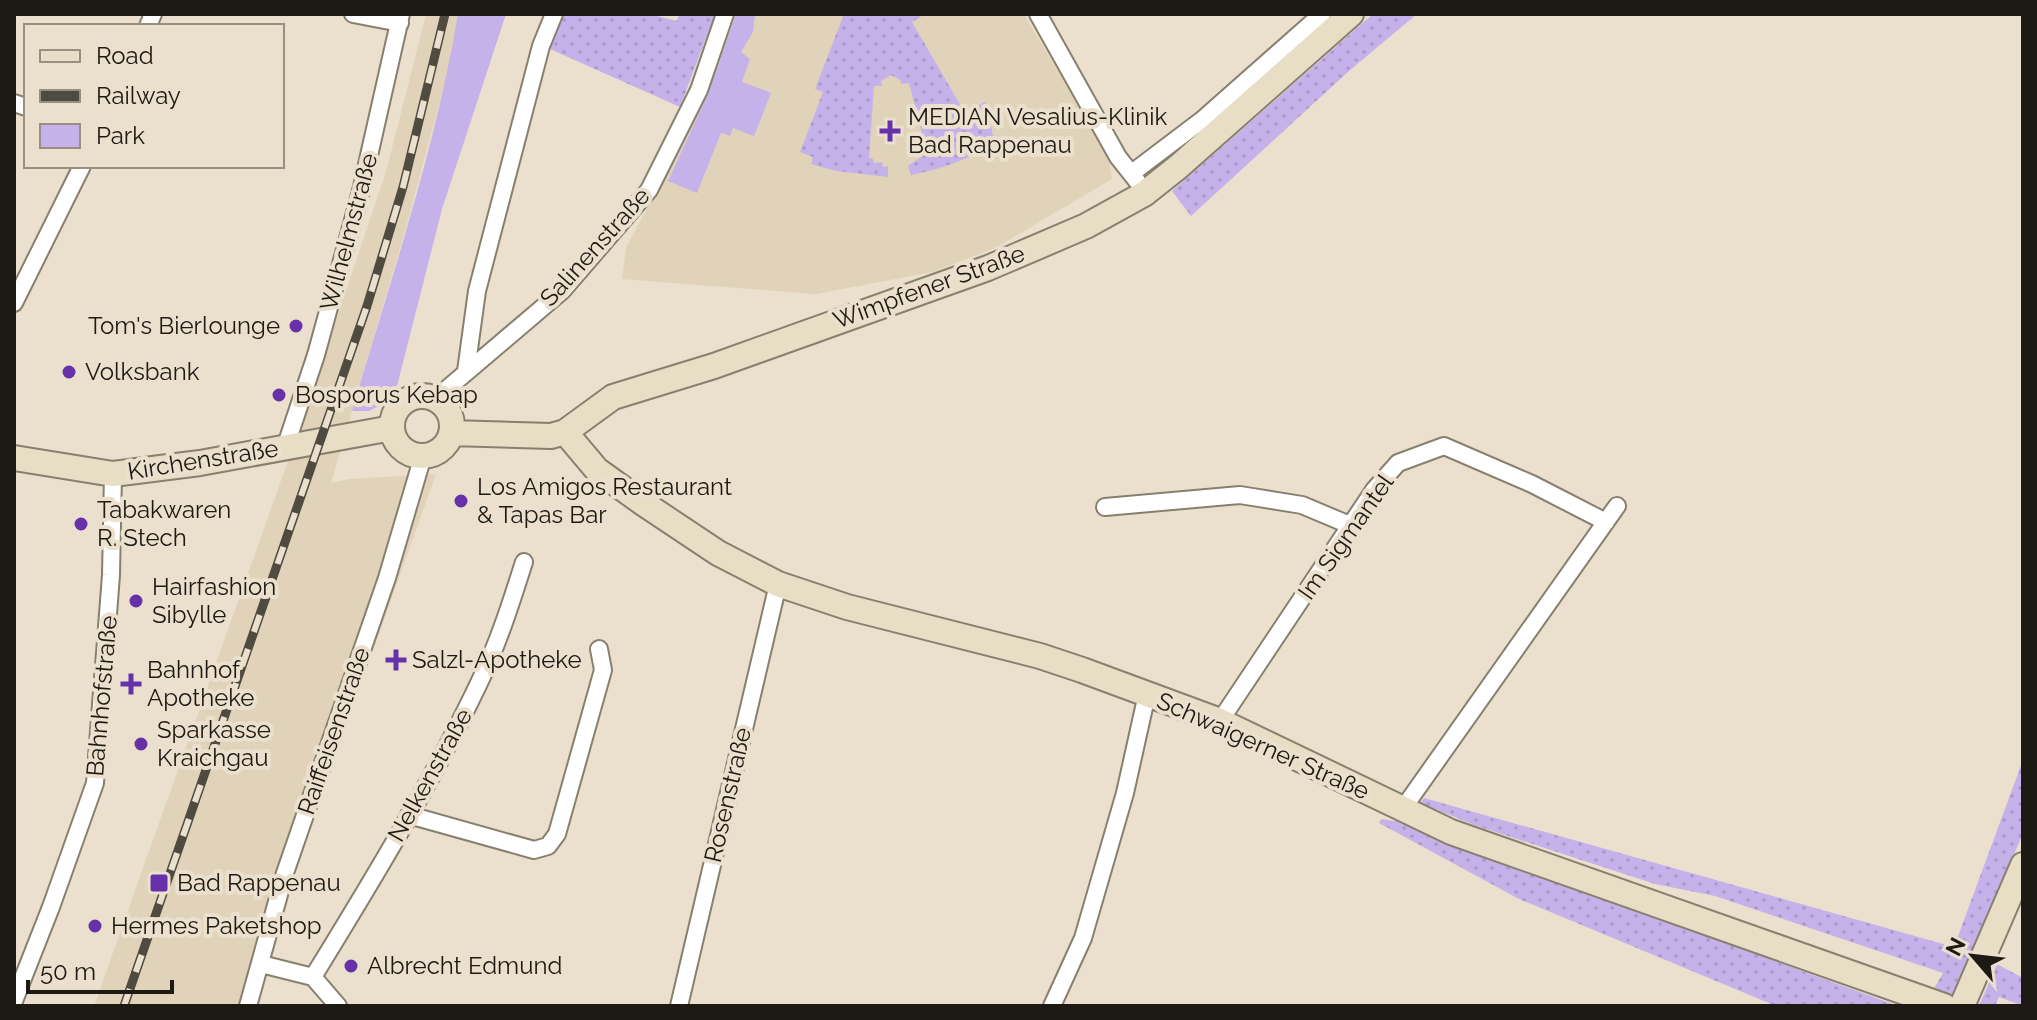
<svg xmlns="http://www.w3.org/2000/svg" width="2037" height="1020" viewBox="0 0 2037 1020" font-family="Raleway,sans-serif">
	<style>
		.built { fill: #e0d3b9 }
		.grass { fill: url(#grass-dots) }
		.park { fill: #c5b2ea }
		.lines { fill: none; stroke-linecap: round; stroke-linejoin: round }
		.street-casing { stroke: #88806e; stroke-width: 20 }
		.secondary-casing { stroke: #88806e; stroke-width: 28 }
		.street { stroke: #fff; stroke-width: 16 }
		.secondary { stroke: #e8ddc5; stroke-width: 24 }
		.rail-casing { stroke: #504b41; stroke-width: 9 }
		.rail { stroke: #eae0cd; stroke-width: 6; stroke-dasharray: 18; stroke-linecap: butt }
		.poi-dot { fill: #6732a9; stroke: #eae0cd; stroke-width: 3 }
		.labels { text-anchor: middle; stroke-width: 8; stroke-linejoin: round; paint-order: stroke }
		.poi-label { font-size: 24px; fill: #1d1a13; stroke: #eae0cd; text-anchor: start }
		.street-label { font-size: 24px; fill: #1d1a13; stroke: #eae0cd }
	</style>
	<defs>
		<pattern id="grass-dots" width="8" height="8" patternUnits="userSpaceOnUse" patternTransform="scale(2)"><rect width="8" height="8" fill="#c5b2ea"/><path d="M2 2h.1M6 6h.1" fill="none" stroke="#a998c8" stroke-width="1.8" stroke-linecap="round"/></pattern>
	</defs>
	<rect width="100%" height="100%" fill="#eae0cd"/>
	<path class="built" d="M426 14H458L451 60 405 231 331 483 349 479 436 474 246 1006H94L304 416 386 172Z
		M740 14H1024L1109 158 1112 179 997 247 933 272 816 294 622 279 626 248 702 104Z"/>
	<path class="grass" d="M563 14H649L677 21 679 14H715L680 107 550 49Z
		M844 14H925L912 22 965 113 985 102C992 115 989 130 996 143 969 159 942 169 911 175L908 166 927 153 909 83 902 84 900 80 891 75 881 81 882 86H874L869 158 873 159 874 163 882 162 883 167 888 166V177L836 171 811 164 813 157 800 152 823 92 815 89Z
		M1373 14H1417L1349 71 1191 216 1172 191Z
		M2023 760V833L1952 1006H1924L1943 973 1715 896 1655 884 1477 826 1420 803 1424 798 1954 947Z
		M1382 819 1405 823 1494 859 1898 1006H1776L1519 899 1379 823Z
		M1997 964 2023 978V1006L1999 997 1995 1006H1979Z"/>
	<path class="park" d="M458 14H506L442 209 394 398 369 411H352C390 282 436 147 458 14Z
		M736 14H761L755 15 753 32 741 52 750 59 742 82 771 93 754 136 733 128 730 136 721 133 697 193 668 181 708 94Z"/>
	<g class="lines">
		<defs>
			<path id="street" d="M353 14 400 23
				M1038 14 1118 157 1137 181
				M148 26 153 14
				M14 103 26 107
				M1132 173 1202 120 1322 14
				M14 303 82 166
				M466 371 477 291 541 46 554 14
				M435 399 562 291 649 190 699 90 725 14
				M285 448 316 355 361 191 401 14
				M1105 507 1240 495 1302 505 1352 526
				M1220 721 1374 490 1398 463 1444 446 1532 484 1606 522
				M1402 810 1617 506
				M409 815 534 850 548 846 557 834 603 670 599 649
				M261 964 313 977 338 1006
				M313 977C372 881 431 784 479 683 498 644 511 603 524 562
				M14 1001 51 907 95 783 111 575 113 474
				M248 1006 285 873 387 578 423 456
				M679 1006 778 584
				M1052 1006 1083 938 1125 793 1147 694"/>
			<path id="secondary" d="M392 426a30 30 0 1 1 60 0a30 30 0 1 1-60 0Z
				M565 432 597 470 643 503 718 553 778 584 847 607 1040 656 1082 670 1220 721 1451 832 1944 1006
				M451 433 551 436 565 432 613 397 714 366 988 268 1086 226 1144 194 1178 167 1351 14
				M14 458 113 474 200 463 392 428
				M1962 1006 2023 865"/>
		</defs>
		<use href="#street" class="street-casing"/>
		<use href="#secondary" class="secondary-casing"/>
		<use href="#street" class="street"/>
		<use href="#secondary" class="secondary"/>
		<defs>
			<path id="rail" d="M124 1006 367 306 403 187 445 14"/>
		</defs>
		<use href="#rail" class="rail-casing"/>
		<use href="#rail" class="rail"/>
	</g>
	<g class="poi-dot">
		<path d="M886 119h8v8h8v8h-8v8h-8v-8h-8v-8h8z"/>
		<circle cx="296" cy="326" r="8"/>
		<circle cx="69" cy="372" r="8"/>
		<circle cx="279" cy="395" r="8"/>
		<circle cx="461" cy="501" r="8"/>
		<circle cx="81" cy="524" r="8"/>
		<circle cx="136" cy="601" r="8"/>
		<path d="M392 648h8v8h8v8h-8v8h-8v-8h-8v-8h8z"/>
		<path d="M127 672h8v8h8v8h-8v8h-8v-8h-8v-8h8z"/>
		<circle cx="141" cy="744" r="8"/>
		<rect x="149" y="873" width="20" height="20" rx="4"/>
		<circle cx="95" cy="926" r="8"/>
		<circle cx="351" cy="966" r="8"/>
	</g>
	<g class="labels">
		<g class="poi-label">
			<text x="908" y="125">MEDIAN Vesalius-Klinik<tspan x="908" dy="28">Bad Rappenau</tspan></text>
			<text x="280" y="334" text-anchor="end">Tom's Bierlounge</text>
			<text x="85" y="380">Volksbank</text>
			<text x="295" y="403">Bosporus Kebap</text>
			<text x="477" y="495">Los Amigos Restaurant<tspan x="477" dy="28">&amp; Tapas Bar</tspan></text>
			<text x="97" y="518">Tabakwaren<tspan x="97" dy="28">R. Stech</tspan></text>
			<text x="152" y="595">Hairfashion<tspan x="152" dy="28">Sibylle</tspan></text>
			<text x="412" y="668">Salzl-Apotheke</text>
			<text x="147" y="678">Bahnhof<tspan x="147" dy="28">Apotheke</tspan></text>
			<text x="157" y="738">Sparkasse<tspan x="157" dy="28">Kraichgau</tspan></text>
			<text x="177" y="891">Bad Rappenau</text>
			<text x="111" y="934">Hermes Paketshop</text>
			<text x="367" y="974">Albrecht Edmund</text>
		</g>
		<g class="street-label">
			<text transform="translate(349 232) rotate(-75)" y="8">Wilhelmstraße</text>
			<text transform="translate(595 247) rotate(-48)" y="8">Salinenstraße</text>
			<text transform="translate(929 287) rotate(-20)" y="8">Wimpfener Straße</text>
			<text transform="translate(203 460) rotate(-9)" y="8">Kirchenstraße</text>
			<text transform="translate(1346 537) rotate(-55)" y="8">Im Sigmantel</text>
			<text transform="translate(102 696) rotate(-85)" y="8">Bahnhofstraße</text>
			<text transform="translate(334 731) rotate(-71)" y="8">Raiffeisenstraße</text>
			<text transform="translate(1263 746) rotate(24)" y="8">Schwaigerner Straße</text>
			<text transform="translate(430 775) rotate(-61)" y="8">Nelkenstraße</text>
			<text transform="translate(728 795) rotate(-77)" y="8">Rosenstraße</text>
		</g>
	</g>
	<rect width="2037" height="1020" fill="none" stroke="#1d1a13" stroke-width="32"/>
	<rect x="24" y="24" width="260" height="144" fill="#eae0cd" stroke="#989183" stroke-width="2"/>
	<rect x="40" y="50" width="40" height="12" fill="#e8ddc5" stroke="#989183" stroke-width="2"/>
	<text x="96" y="64" font-size="24" fill="#1d1a13">Road</text>
	<rect x="40" y="90" width="40" height="12" fill="#504b41" stroke="#989183" stroke-width="2"/>
	<text x="96" y="104" font-size="24" fill="#1d1a13">Railway</text>
	<rect x="40" y="124" width="40" height="24" fill="#c5b2ea" stroke="#989183" stroke-width="2"/>
	<text x="96" y="144" font-size="24" fill="#1d1a13">Park</text>
	<g transform="translate(1973 956) rotate(298)" stroke="#eae0cd" stroke-width="6" paint-order="stroke">
	<path d="M0-6L14 30L0 20L-14 30Z" fill="#1d1a13"/>
	<text y="-12" font-size="22" font-weight="bold" text-anchor="middle" fill="#1d1a13">N</text>
	</g>
	<path d="M28 980v12h144v-12" fill="none" stroke="#1d1a13" stroke-width="4"/>
	<text x="40" y="980" font-size="24" fill="#1d1a13" stroke="#eae0cd" stroke-width="6" paint-order="stroke">50 m</text>
</svg>
